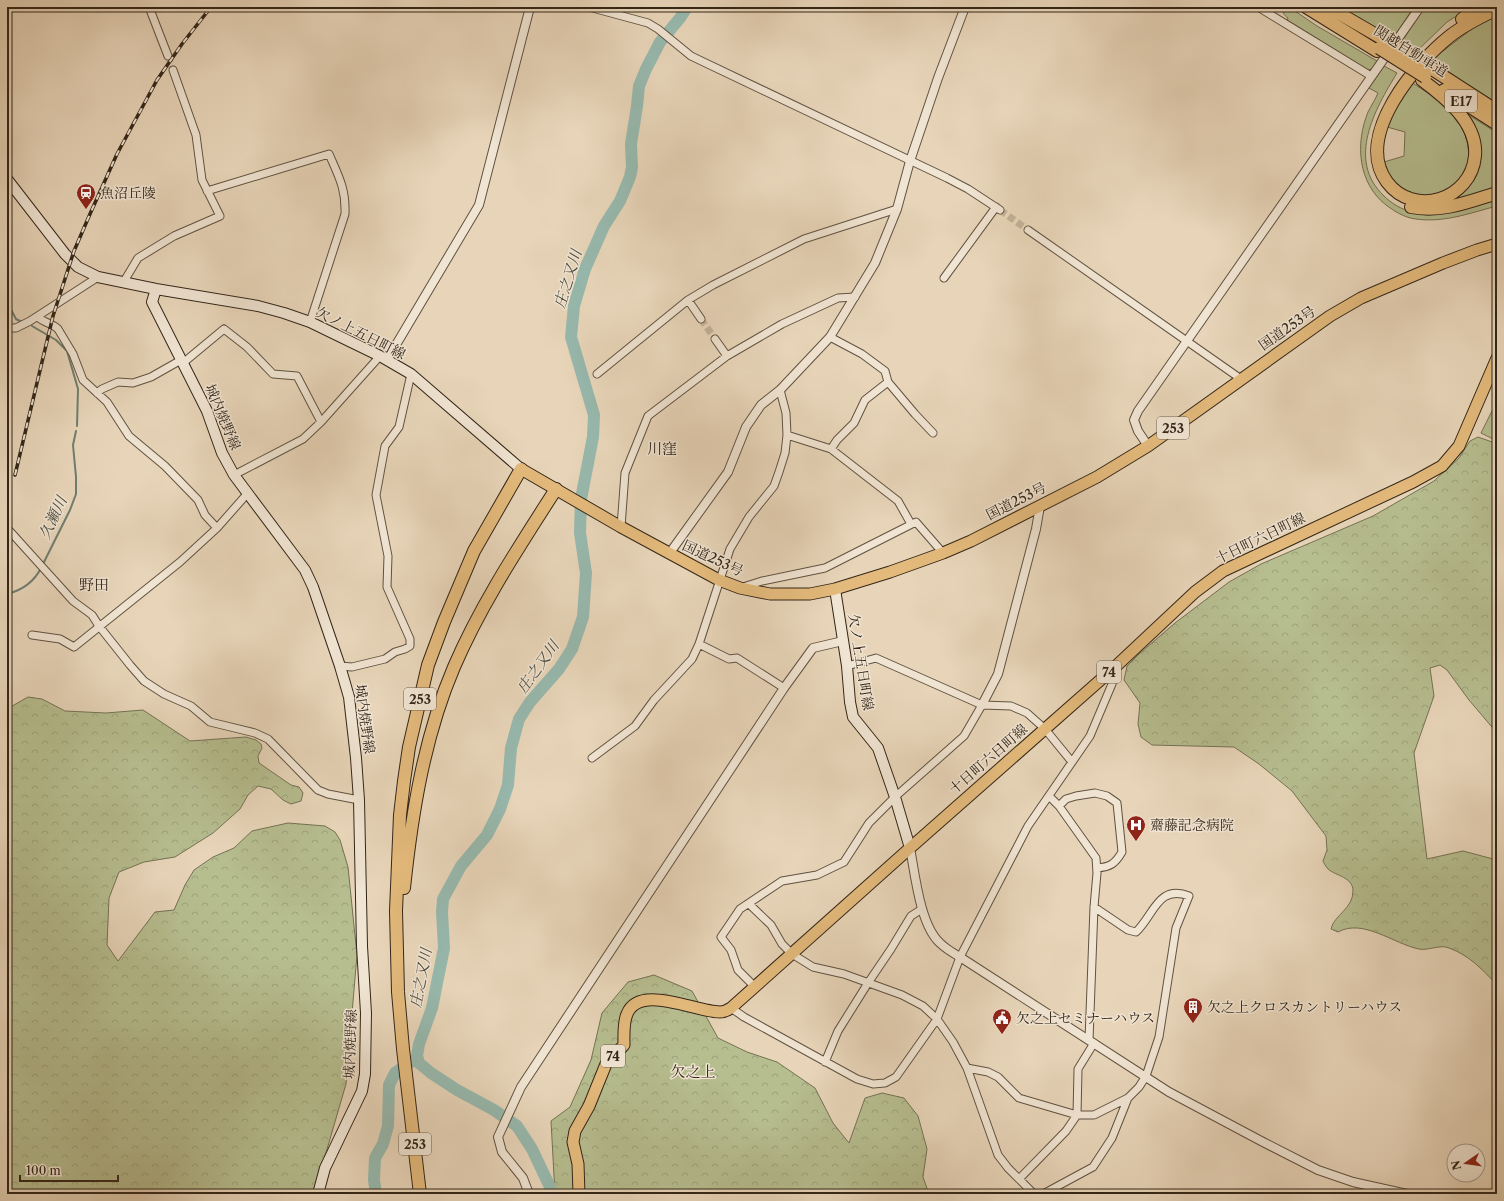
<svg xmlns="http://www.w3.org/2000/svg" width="1504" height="1201" viewBox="0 0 1504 1201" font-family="'Libre Caslon Text','Noto Serif JP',serif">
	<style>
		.green { fill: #b6bd8f; stroke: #747254 }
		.forest { fill: url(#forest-crowns); stroke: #747254 }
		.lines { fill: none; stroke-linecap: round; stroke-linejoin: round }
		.stream { stroke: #6f7e72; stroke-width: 2 }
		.river { stroke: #97b9ae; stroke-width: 12 }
		.minor-tunnel { stroke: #c4b299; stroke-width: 7; stroke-dasharray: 7 3.5; stroke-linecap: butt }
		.minor-casing { stroke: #605241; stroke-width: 9 }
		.tertiary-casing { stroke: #605241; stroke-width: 10 }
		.secondary-casing { stroke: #332619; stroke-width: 12 }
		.primary-casing { stroke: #332619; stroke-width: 13 }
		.trunk-casing { stroke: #332619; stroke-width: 13 }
		.motorway-casing { stroke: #332619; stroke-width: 14 }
		.minor { stroke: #f0e4d2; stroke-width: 7 }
		.tertiary { stroke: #f0e4d2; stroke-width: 8 }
		.secondary { stroke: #f0e4d2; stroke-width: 10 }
		.primary { stroke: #e4ba7c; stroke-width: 11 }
		.trunk { stroke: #e4ba7c; stroke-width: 11 }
		.motorway { stroke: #e4ba7c; stroke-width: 12 }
		.rail-casing { stroke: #332619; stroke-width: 3.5 }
		.rail { stroke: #f0e4d2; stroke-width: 2; stroke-dasharray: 6; stroke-linecap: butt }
		.motorway-bridge-casing { stroke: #332619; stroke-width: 14; stroke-linecap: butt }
		.motorway-bridge { stroke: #e4ba7c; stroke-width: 12 }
		.labels { text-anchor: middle; stroke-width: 3; stroke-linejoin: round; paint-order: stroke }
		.shield { fill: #f0e4d2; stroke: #6c5f50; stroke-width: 1 }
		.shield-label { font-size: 13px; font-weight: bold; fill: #332619 }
		.street-label { font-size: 14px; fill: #332619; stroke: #f0e4d2 }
		.poi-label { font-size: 14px; fill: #332619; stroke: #f0e4d2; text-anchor: start }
		.water-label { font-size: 15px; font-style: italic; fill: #4c4b3e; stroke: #f0e4d2 }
		.neighbourhood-label { font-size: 15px; fill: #332619; stroke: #f0e4d2 }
	</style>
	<defs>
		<pattern id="forest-crowns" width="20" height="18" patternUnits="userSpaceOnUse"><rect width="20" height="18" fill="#b6bd8f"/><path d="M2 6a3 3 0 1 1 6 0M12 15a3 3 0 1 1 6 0" fill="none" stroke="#9da27b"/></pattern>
	</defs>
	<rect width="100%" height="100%" fill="#e8d5b9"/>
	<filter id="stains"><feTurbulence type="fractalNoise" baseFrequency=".005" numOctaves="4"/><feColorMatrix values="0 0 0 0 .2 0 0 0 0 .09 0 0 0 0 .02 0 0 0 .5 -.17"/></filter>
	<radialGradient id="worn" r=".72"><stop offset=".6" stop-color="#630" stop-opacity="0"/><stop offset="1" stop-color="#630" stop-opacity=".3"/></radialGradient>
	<path class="green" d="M1284 7H1289L1317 26 1377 61 1372 69 1368 70 1287 20 1288 18C1284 15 1281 12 1284 7Z
		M1337 7H1414L1393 38Z
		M1425 7H1471L1447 22 1416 52 1401 43Z
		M1497 16V103L1430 61 1477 25Z
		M1384 66 1397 73C1375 109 1346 160 1384 196 1391 203 1402 210 1413 212 1419 213 1428 210 1434 209 1455 205 1476 202 1497 199V206C1470 213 1444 223 1416 219 1405 218 1394 211 1386 205 1358 183 1355 144 1368 112 1371 106 1375 100 1378 93L1369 88Z
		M1411 82C1425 91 1439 100 1451 112 1467 130 1476 157 1461 179 1458 183 1453 185 1449 188 1437 197 1422 198 1408 192 1403 190 1397 186 1393 182 1389 176 1387 168 1384 162L1404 156 1405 132 1387 127 1391 116Z
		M1461 110 1497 133V189L1447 204 1477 167Z
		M1497 401V441L1481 433Z"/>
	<path class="forest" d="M1478 437 1495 443 1497 447V733L1469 700 1447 670 1440 665 1430 668 1434 696 1414 753 1427 859 1463 851 1497 860V985C1483 970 1469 955 1449 948 1441 944 1428 951 1419 949 1394 944 1363 918 1338 932L1331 929C1334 915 1353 909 1353 891 1353 877 1336 876 1328 869 1326 867 1324 863 1323 861L1327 850 1326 836 1292 791 1259 764 1234 747 1152 745 1141 737 1138 724 1140 703 1124 680 1127 666 1139 654 1175 623 1229 582 1261 564 1373 516 1434 481 1459 458 1470 441Z
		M28 697 42 699 65 711 106 713 143 710 190 741 246 737 256 740 261 744 262 748 258 756 259 763 291 785 299 787 303 793 301 801 291 804 283 800 271 789 258 786 248 795 240 809 213 833 175 857 144 862 119 872 109 898 107 945 118 961 155 912 174 910 185 885 194 870 213 857 234 848 252 831 288 823 325 826 335 832 340 840 348 867 357 955 346 1084 314 1194H7V709Z
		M654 975 692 991 718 1038 747 1052 777 1062 815 1088 833 1123 849 1143 865 1098 882 1093 904 1098 918 1116 927 1149 923 1177 929 1194H555L551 1121 570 1107 591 1060 602 1013 628 982Z"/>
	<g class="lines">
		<path class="stream" d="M7 302 16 319 22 322
			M32 326 56 340 67 351 78 389 77 426
			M43 564 70 510 76 494V477L73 445 76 431
			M7 594C23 590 34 582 41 568"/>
		<path class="river" d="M376 1194 374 1180 375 1158 383 1144 388 1126 389 1085 395 1073 412 1061
			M551 1194 550 1187 532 1149 517 1126 494 1110 457 1090 431 1073 419 1063 417 1056 419 1044 432 1008 444 948 442 912 443 899 461 866 487 835 500 809 508 785 511 748 519 719 530 702 559 669 572 649 583 617 586 573 580 533 581 499 593 437 594 415 571 337 574 306 585 269 604 226 620 201 630 177 632 167 631 144 637 106 639 86 646 69 660 42 680 18 687 7"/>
		<path class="minor-tunnel" d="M168 56 173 70
			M1000 210 1028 230
			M701 319 715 339"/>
		<defs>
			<path id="minor" d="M149 7 168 56
				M589 7 648 23 658 29 691 56 947 178 968 189 1000 210
				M1258 7 1371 76
				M207 191 329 154C339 177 346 189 345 214L310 322
				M1028 230 1241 379
				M944 278 996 207
				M123 283 138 258 174 236 220 216 202 180 196 135 173 70
				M688 300 701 319
				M38 317C44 323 52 323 58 329L73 354 83 380 107 402 129 436 165 466 198 500 205 515 217 528
				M7 328H16L30 321 98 277
				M830 337 862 354 885 371 888 382 865 400 854 423 837 440 831 449
				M715 339 727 356
				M183 363 224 329 247 347 273 374 297 376 321 422
				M597 374 688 300 713 285 804 239 897 209
				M888 382 915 414 933 433
				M97 393 102 389 118 382 133 383 151 377 181 360
				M787 435 831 449 898 501 911 524
				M234 475 303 439 321 422 380 356
				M621 527 625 473 648 416 727 356 782 324 838 298 855 297
				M7 528 73 601 92 615 99 626 130 665 144 681 164 694 191 706 210 722 255 733 268 739 318 790 328 794 359 800
				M743 587 762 581 825 568 916 522 943 553
				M32 635 60 639 74 647 180 562 217 528 247 494
				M699 644 729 659 737 658 784 688
				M340 666 352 667 385 659 395 652 405 649 410 646V639L387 587 388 556 376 495 385 446 399 427 411 374
				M847 666 876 658 982 705 1011 706 1027 713 1045 729 1072 762
				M592 758 635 726 654 700 692 659 699 644 730 549 749 517 774 486 779 472 785 453 787 435 786 413 780 390
				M1049 796 1059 806 1096 858 1097 873 1094 907 1089 1040
				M1059 806 1066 799 1076 796 1095 793 1107 796 1117 803 1122 852C1115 864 1110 867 1097 868
				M749 904 771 925 782 944 792 954 813 967 844 974 902 995 923 1006 937 1019 953 1042 967 1068 998 1155 1008 1168 1034 1194
				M755 987 738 970 731 950 721 937 740 909 782 881 817 875 844 862 869 823 895 797 964 736 982 705
				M731 1008 744 1017 857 1079 873 1084 885 1083 896 1077 937 1019 960 957 1028 826 1090 736 1112 684 1114 668
				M825 1062 838 1031 868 983 891 949 911 916 922 909
				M967 1068 988 1072 998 1077 1019 1098 1077 1115H1094L1128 1098
				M1019 1179 1066 1131 1077 1115 1078 1069 1094 1043
				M1043 1194 1093 1167 1112 1138 1128 1098 1139 1087 1146 1076 1159 1037 1176 928 1189 896C1158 884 1154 915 1136 932L1128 930 1094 907"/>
			<path id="tertiary" d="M387 360 479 205 530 7
				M1148 446 1138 431 1134 420 1138 411 1420 7
				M669 554 728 472 746 427 761 405 780 390 830 337 875 263 897 209 910 161 938 78 965 7
				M982 705 998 674 1036 529 1040 506
				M910 848C915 874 920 925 940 943 946 949 953 953 960 957L1169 1092 1263 1142 1318 1170 1353 1182 1407 1194
				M529 1194 523 1178 502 1152 498 1137 521 1087 784 688 813 648 843 641"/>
			<path id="secondary" d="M7 179 65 254 78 267 98 277 156 289 258 306 284 313 310 322 380 356 411 374 521 469
				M156 289 152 302 207 411 222 453 234 475 305 570 313 587 340 666 349 697 356 758 359 800 362 946 366 1013 365 1074 362 1091 325 1168 318 1194
				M835 589 847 666 850 702 853 717 878 748 895 797 910 848"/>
			<path id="primary" d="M579 1194 578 1164 573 1142 575 1131 589 1106 606 1064 624 1045C624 1035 623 1023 627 1014 639 983 696 1012 720 1012 724 1012 728 1010 731 1008L910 848 1114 668 1195 592 1223 571 1413 482 1442 466 1459 446 1497 358"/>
			<path id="trunk" d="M521 469 621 527 719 580 740 588 770 594H810L835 589 890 572 943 553 971 541 1097 477 1148 446 1330 316 1361 298 1443 263 1477 250 1497 244"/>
			<path id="motorway" d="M1306 7 1377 51
				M1328 7 1385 40
				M1462 19 1480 7
				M1432 69 1497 111
				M1422 80C1445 97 1478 123 1475 156 1471 200 1414 218 1387 182 1353 136 1416 63 1450 36 1464 25 1480 17 1497 9
				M1444 90 1497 124
				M1411 207C1441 213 1468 202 1497 193
				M404 888C412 813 424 737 454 667 481 604 519 547 556 489
				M420 1194 403 1049 398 992 396 911 400 815 404 781 409 747 428 665 444 622 474 551 521 469"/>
		</defs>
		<use href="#minor" class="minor-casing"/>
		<use href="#tertiary" class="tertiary-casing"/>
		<use href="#secondary" class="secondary-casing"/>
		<use href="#primary" class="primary-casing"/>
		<use href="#trunk" class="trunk-casing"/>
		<use href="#motorway" class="motorway-casing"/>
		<use href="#minor" class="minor"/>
		<use href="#tertiary" class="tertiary"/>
		<use href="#secondary" class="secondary"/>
		<use href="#primary" class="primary"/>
		<use href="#trunk" class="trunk"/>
		<use href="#motorway" class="motorway"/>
		<defs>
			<path id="rail" d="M15 475 53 316 74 251 90 214 117 154 157 80 182 44 211 7"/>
		</defs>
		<use href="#rail" class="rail-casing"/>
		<use href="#rail" class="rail"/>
		<defs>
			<path id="motorway-bridge" d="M1385 40 1432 69
				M1379 48 1425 77"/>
		</defs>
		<use href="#motorway-bridge" class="motorway-bridge-casing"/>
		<use href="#motorway-bridge" class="motorway-bridge"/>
	</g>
	<defs>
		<symbol id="station-pin" viewBox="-11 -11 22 30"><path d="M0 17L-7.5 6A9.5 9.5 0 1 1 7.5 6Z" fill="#8f2418" stroke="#f0e4d2"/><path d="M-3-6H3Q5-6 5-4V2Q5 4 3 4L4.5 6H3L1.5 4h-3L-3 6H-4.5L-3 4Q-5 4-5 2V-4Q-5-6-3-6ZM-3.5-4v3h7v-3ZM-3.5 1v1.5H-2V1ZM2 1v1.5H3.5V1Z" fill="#fff"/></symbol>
		<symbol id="hospital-pin" viewBox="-11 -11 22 30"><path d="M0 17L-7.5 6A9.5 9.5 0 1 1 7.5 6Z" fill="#8f2418" stroke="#f0e4d2"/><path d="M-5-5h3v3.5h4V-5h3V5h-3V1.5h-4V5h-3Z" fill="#fff"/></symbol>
		<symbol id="building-pin" viewBox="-11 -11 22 30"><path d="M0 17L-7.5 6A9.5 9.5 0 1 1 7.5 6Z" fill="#8f2418" stroke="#f0e4d2"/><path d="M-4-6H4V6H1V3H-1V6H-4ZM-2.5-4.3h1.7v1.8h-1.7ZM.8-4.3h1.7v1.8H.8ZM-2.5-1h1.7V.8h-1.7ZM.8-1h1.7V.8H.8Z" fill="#fff"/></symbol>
		<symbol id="civic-pin" viewBox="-11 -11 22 30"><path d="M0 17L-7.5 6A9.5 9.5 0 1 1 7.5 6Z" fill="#8f2418" stroke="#f0e4d2"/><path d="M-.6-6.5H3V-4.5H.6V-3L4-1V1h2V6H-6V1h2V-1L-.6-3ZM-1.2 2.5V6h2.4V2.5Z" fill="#fff"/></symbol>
	</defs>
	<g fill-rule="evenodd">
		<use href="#station-pin" x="75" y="182" width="22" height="30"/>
		<use href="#hospital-pin" x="1125" y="814" width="22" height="30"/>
		<use href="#building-pin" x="1182" y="996" width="22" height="30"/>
		<use href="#civic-pin" x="991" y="1007" width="22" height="30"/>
	</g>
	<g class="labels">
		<g class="shield">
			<rect x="1445" y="90" width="32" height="22" rx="3"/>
			<rect x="1157" y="417" width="32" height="22" rx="3"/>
			<rect x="1097" y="661" width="24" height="22" rx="3"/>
			<rect x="404" y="688" width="32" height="22" rx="3"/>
			<rect x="601" y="1045" width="24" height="22" rx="3"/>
			<rect x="399" y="1133" width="32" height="22" rx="3"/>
		</g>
		<g class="shield-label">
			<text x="1461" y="106">E17</text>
			<text x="1173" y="433">253</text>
			<text x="1109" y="677">74</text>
			<text x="420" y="704">253</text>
			<text x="613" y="1061">74</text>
			<text x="415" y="1149">253</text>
		</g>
		<g class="street-label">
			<text transform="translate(1411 51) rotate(32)" y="5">関越自動車道</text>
			<text transform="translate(1287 328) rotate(-35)" y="5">国道253号</text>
			<text transform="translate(361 333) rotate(27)" y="5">欠ノ上五日町線</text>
			<text transform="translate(223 417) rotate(67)" y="5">城内焼野線</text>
			<text transform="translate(1016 501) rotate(-27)" y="5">国道253号</text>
			<text transform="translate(1260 538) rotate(-26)" y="5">十日町六日町線</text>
			<text transform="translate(713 558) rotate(25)" y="5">国道253号</text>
			<text transform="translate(861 662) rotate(81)" y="5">欠ノ上五日町線</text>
			<text transform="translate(365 719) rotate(82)" y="5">城内焼野線</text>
			<text transform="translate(988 759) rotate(-41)" y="5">十日町六日町線</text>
			<text transform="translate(350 1044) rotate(-88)" y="5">城内焼野線</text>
		</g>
		<g class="poi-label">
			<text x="100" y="198">魚沼丘陵</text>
			<text x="1150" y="830">齋藤記念病院</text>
			<text x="1207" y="1012">欠之上クロスカントリーハウス</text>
			<text x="1016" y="1023">欠之上セミナーハウス</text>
		</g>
		<g class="water-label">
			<text transform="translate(568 279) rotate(-73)" y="5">庄之又川</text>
			<text transform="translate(53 518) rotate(-65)" y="5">久瀬川</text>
			<text transform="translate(538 667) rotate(-54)" y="5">庄之又川</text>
			<text transform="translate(421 978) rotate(-79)" y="5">庄之又川</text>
		</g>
		<g class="neighbourhood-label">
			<text x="662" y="454">川窪</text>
			<text x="94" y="590">野田</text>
			<text x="693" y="1077">欠之上</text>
		</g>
	</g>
	<rect width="1504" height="1201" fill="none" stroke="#e8d5b9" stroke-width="24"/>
	<rect x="8" y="8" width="1488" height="1185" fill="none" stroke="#332619" stroke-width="2"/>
	<rect x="12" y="12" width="1480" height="1177" fill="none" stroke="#332619"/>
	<g transform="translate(1466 1163) rotate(257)"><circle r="19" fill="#f0e4d2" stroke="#a49888"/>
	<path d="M0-3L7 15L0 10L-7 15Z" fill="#8f2418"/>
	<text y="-6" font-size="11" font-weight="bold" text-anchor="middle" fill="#332619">N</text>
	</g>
	<path d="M20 1175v6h98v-6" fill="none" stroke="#332619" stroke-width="2"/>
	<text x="26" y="1175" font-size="12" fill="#332619" stroke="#f0e4d2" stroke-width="3" paint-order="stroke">100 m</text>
	<rect width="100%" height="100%" filter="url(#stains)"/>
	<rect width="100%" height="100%" fill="url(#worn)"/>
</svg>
